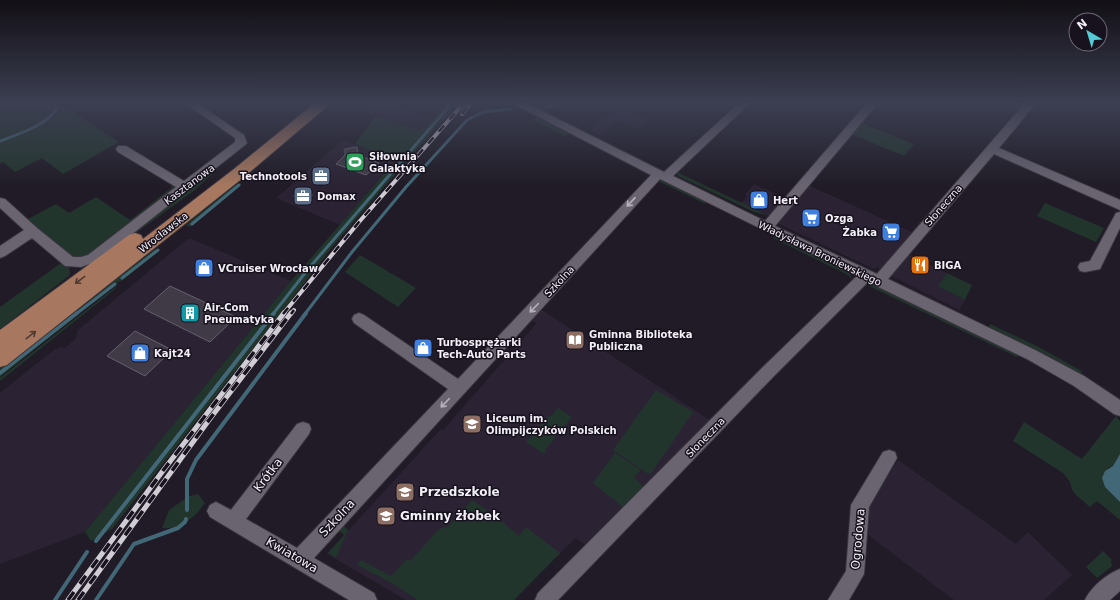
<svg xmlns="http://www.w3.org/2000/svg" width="1120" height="600" viewBox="0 0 1120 600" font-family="'DejaVu Sans',sans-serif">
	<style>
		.built { fill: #2b2334 }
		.green { fill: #22352c }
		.water { fill: #426877 }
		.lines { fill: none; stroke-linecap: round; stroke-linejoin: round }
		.stream-far1 { stroke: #426877; stroke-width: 3 }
		.stream { stroke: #426877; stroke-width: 4 }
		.building { fill: #3f3a46; stroke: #67616f }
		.minor-casing { stroke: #39353d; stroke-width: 2 }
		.major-casing { stroke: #39353d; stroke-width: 2 }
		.minor { fill: #6a6471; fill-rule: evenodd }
		.major { fill: #a7785f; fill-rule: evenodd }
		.rail-far1-casing { stroke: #d0ccd4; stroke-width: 4 }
		.rail-casing { stroke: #d0ccd4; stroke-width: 5 }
		.rail-far1 { stroke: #17121d; stroke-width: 2.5; stroke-dasharray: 8; stroke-linecap: butt }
		.rail { stroke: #17121d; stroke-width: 3.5; stroke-dasharray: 10; stroke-linecap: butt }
		.oneway { stroke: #b5b0bb }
		.oneway2 { stroke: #513b37 }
		.labels { text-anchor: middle; stroke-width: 3; stroke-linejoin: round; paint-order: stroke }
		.poi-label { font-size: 10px; font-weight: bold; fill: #f3eff7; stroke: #17121d; text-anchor: start }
		.street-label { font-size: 10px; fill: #f3eff7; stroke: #17121d }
		.near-street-label { font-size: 12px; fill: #f3eff7; stroke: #17121d }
		.near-poi-label { font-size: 12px; font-weight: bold; fill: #f3eff7; stroke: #17121d; text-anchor: start }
	</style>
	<rect width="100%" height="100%" fill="#201b26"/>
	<path class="built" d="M347 103H392L434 119 421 131 344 105Z
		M620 107 650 120 640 129 619 120 599 135 589 130Z
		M343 140 397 159 340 225 276 198Z
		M754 184 785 198 769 216 741 203 747 196 745 194Z
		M808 185 912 232 884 271 877 267 874 269 777 223Z
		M189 238 291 281 85 532 0 564V393L54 350 61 347 65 348 76 338 78 330Z
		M908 254 947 273 939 286 965 300 959 310 891 276Z
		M539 308 711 421 601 529 586 545 575 538 514 600H406L327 554 441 429 443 430 537 323 529 319Z
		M898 460 1016 544 1028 532 1072 575 1044 600H954L867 534 868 506Z"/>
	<path class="green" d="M0 103H51L54 110C46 124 15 133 0 139Z
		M58 103H60L119 142 63 174 42 158 15 172 3 162 0 164V143L34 127 52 118 59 112Z
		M447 103H460L417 149 333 246 112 529 91 541 85 532 291 281 396 160 355 144 376 116 421 131Z
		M537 117 568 132 569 133 565 136 532 120Z
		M861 123 914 144 904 156 851 134Z
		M678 170 679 173 769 216 754 212 678 176Z
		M209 172 212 174 195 190 0 332Z
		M656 180H661L705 201V204Z
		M243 182 190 227 186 225 233 187Z
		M172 184 176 188 92 255 71 260 28 219 56 204 69 213 96 197 130 220 171 188Z
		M1045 203 1104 228 1096 242 1037 216Z
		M776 236 846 270 850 274 852 280 848 275 773 238Z
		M155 249 159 251 123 280 116 283 0 377V367L62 319Z
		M360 255 416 288 398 307 345 272Z
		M61 263 69 266 70 275 0 329V307Z
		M947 273 972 285 965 300 938 286Z
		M872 284H875L1019 355 1017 357 869 286Z
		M118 285 114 290 0 381V378Z
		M990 324 1035 345 1082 371 1080 374 1051 357 989 327Z
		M656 390 693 412 650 475 613 450Z
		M558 408 572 417 545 450 547 451 544 454 526 442 548 416 550 417Z
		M1116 416 1120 421V454L1113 466 1108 468 1102 478 1105 487 1120 502V520L1097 501 1090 507 1076 495 1072 490 1070 482 1063 473 1013 441 1024 422 1082 459Z
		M615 453 641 470 634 477 643 487 623 507 593 483Z
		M198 494 205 503C194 518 181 530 162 528L169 510 189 496Z
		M472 500 497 517 519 536 526 527 560 553 514 600H418L390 582 357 565 361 560 391 576 407 559 410 561 439 529 449 526Z
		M341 523 348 530 336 558 328 553 344 535 336 528Z
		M1103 551 1112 560 1111 561 1112 566 1097 578 1086 567Z"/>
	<path class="water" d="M1120 454V502L1105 487 1102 478 1105 471 1113 466Z"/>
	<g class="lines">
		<path class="stream-far1" d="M547 107 561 103
			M0 141C20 133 43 127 57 109L53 103
			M192 224 239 185
			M122 278 158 250
			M76 314 115 284
			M273 314 309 268 451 104
			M305 314 352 252 406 187 467 120 483 112 511 109"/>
		<path class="stream" d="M0 373 77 313
			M187 510V479L196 460 306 313
			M96 541 274 313
			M55 600 87 552
			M96 600 134 544 178 528 185 522 186 519"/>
	</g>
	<path class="building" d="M357 147 358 155 379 163 366 175 336 164 345 155V149Z
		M300 190 313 195 305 202 293 196Z
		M170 286 236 317 210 342 144 309Z
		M135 331 172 350 145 376 107 356Z"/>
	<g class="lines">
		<defs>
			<path id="minor" d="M185 103H197L244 135 247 143 245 145 98 261 81 267 65 266 32 238 5 256 0 258V246L24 230 0 208V198L5 199 37 228 73 257H81L88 255 176 187 118 152 116 149 118 146H126L184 181 235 142V138Z
				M512 103H526L664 172 739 103H750L673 176 765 221 867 103H878L775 226 877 274 1025 103H1036L999 148 1118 199 1120 200V210L994 154 888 279 1037 351 1084 376 1120 400V416L1114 414 1074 386 1027 359 868 282 773 377 558 600H535L538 593 763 367 857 276 660 179 314 558 374 593 377 600H349L210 517 207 511 210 505 216 502 231 510 297 424 303 422 309 424 311 429 309 434 246 519 297 548 448 389 354 323 352 319 354 315 359 313 364 315 458 379 651 175Z
				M1120 212V228L1100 269 1085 272 1080 271 1078 267 1080 263 1090 261 1116 213Z
				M889 450 895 452 897 458 869 507 864 574 849 600H828L846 571 851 505 883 452Z
				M1120 569V591L1110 600H1085C1091 587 1107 574 1120 569Z"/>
			<path id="major" d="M315 103H331L244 177 7 365 0 367V330L129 235 135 233 141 235 143 239 234 169Z"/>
		</defs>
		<use href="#minor" class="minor-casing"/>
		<use href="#major" class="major-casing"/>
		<use href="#minor" class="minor"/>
		<use href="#major" class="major"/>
		<defs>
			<path id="rail-far1" d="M462 114 471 103
				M283 314 359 222 464 103
				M291 314 294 310"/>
			<path id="rail" d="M68 600 162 472 284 313
				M78 600 209 420 291 313"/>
		</defs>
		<use href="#rail-far1" class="rail-far1-casing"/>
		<use href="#rail" class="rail-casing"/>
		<use href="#rail-far1" class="rail-far1"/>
		<use href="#rail" class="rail"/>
	</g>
	<defs><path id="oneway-shaft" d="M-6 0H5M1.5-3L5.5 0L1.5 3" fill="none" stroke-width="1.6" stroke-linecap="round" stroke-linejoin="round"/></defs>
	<g class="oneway">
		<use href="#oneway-shaft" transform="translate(631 202) rotate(133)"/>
		<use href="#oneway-shaft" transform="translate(534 308) rotate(134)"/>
		<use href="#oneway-shaft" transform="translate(445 403) rotate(134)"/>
	</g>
	<g class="oneway2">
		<use href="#oneway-shaft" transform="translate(80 280) rotate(143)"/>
		<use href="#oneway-shaft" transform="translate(31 335) rotate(-38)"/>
	</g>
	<linearGradient id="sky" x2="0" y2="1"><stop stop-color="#120f15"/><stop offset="0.55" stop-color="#3c3f52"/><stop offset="1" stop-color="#3c3f52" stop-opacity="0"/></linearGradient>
	<rect width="1120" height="187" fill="url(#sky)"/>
	<defs>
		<symbol id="stadium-square" viewBox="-11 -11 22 22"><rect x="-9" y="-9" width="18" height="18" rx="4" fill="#2e9e5b" stroke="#17121d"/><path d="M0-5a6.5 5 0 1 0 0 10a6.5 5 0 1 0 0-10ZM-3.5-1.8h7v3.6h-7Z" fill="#fff"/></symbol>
		<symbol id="office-square" viewBox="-11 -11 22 22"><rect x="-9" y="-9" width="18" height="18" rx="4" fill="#5c6f8a" stroke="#17121d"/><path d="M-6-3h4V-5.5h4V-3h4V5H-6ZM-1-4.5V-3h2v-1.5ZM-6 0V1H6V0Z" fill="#fff"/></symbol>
		<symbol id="shop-square" viewBox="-11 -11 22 22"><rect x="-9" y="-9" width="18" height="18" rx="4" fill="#3f7fe0" stroke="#17121d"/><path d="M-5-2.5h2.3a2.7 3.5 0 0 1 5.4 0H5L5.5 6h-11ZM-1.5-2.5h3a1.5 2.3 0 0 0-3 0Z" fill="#fff"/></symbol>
		<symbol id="supermarket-square" viewBox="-11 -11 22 22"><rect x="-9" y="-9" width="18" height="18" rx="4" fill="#3f7fe0" stroke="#17121d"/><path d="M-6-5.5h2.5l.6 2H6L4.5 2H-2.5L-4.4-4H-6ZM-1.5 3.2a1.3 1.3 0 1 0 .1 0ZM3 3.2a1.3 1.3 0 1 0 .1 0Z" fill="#fff"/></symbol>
		<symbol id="restaurant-square" viewBox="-11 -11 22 22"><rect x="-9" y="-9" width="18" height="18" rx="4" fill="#e8710a" stroke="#17121d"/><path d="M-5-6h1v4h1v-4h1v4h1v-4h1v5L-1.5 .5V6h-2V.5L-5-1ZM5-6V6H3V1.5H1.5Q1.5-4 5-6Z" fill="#fff"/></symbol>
		<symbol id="building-square" viewBox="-11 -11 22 22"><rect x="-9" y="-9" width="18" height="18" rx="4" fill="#0f9aa8" stroke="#17121d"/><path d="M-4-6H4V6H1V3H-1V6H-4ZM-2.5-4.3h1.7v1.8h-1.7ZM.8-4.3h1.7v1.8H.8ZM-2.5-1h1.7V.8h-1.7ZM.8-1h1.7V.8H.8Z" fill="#fff"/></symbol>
		<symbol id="library-square" viewBox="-11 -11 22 22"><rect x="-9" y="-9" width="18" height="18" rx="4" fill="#8d6e63" stroke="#17121d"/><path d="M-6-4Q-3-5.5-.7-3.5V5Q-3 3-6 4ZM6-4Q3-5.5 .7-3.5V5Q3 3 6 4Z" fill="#fff"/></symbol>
		<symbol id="school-square" viewBox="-11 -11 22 22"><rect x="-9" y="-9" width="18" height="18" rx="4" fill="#8d6e63" stroke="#17121d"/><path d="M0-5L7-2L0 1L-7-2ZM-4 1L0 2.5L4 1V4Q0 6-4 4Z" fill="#fff"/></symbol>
	</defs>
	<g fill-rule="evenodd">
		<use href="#stadium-square" x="344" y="151" width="22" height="22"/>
		<use href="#office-square" x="310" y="165" width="22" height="22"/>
		<use href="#office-square" x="292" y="185" width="22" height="22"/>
		<use href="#shop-square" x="748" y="189" width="22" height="22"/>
		<use href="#supermarket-square" x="800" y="207" width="22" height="22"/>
		<use href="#supermarket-square" x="880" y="221" width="22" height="22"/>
		<use href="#restaurant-square" x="909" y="254" width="22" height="22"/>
		<use href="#shop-square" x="193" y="257" width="22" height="22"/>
		<use href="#building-square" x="179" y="302" width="22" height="22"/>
		<use href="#library-square" x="564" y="329" width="22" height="22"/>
		<use href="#shop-square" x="412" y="337" width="22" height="22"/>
		<use href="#shop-square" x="129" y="342" width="22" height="22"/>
		<use href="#school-square" x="461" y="413" width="22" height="22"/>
		<use href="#school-square" x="394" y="481" width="22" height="22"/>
		<use href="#school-square" x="375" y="505" width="22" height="22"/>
	</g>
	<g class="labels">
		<g class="poi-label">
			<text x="369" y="160">Siłownia<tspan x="369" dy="12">Galaktyka</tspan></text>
			<text x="307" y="180" text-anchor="end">Technotools</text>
			<text x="317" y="200">Domax</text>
			<text x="773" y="204">Hert</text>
			<text x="825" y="222">Ozga</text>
			<text x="877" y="236" text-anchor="end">Żabka</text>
			<text x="934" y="269">BIGA</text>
			<text x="218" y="272">VCruiser Wrocław</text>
			<text x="204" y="311">Air-Com<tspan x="204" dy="12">Pneumatyka</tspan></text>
			<text x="589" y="338">Gminna Biblioteka<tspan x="589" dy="12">Publiczna</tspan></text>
			<text x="437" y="346">Turbosprężarki<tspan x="437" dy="12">Tech-Auto Parts</tspan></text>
			<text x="154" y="357">Kajt24</text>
			<text x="486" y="422">Liceum im.<tspan x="486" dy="12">Olimpijczyków Polskich</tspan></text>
		</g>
		<g class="street-label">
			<text transform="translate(189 184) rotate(-37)" y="4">Kasztanowa</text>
			<text transform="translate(943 205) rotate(-49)" y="4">Słoneczna</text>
			<text transform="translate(163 232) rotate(-38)" y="4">Wrocławska</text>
			<text transform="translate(820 253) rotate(26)" y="4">Władysława Broniewskiego</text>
			<text transform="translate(559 281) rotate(-47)" y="4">Szkolna</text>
			<text transform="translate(705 437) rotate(-46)" y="4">Słoneczna</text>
		</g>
		<g class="near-street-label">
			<text transform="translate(268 475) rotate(-53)" y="4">Krótka</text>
			<text transform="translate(337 518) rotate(-47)" y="4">Szkolna</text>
			<text transform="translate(858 539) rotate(-85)" y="4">Ogrodowa</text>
			<text transform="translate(292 555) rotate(30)" y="4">Kwiatowa</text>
		</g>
		<g class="near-poi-label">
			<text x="419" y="496">Przedszkole</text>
			<text x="400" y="520">Gminny żłobek</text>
		</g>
	</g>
	<g transform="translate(1088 32) rotate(322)"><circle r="19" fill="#17121d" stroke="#6f6a74"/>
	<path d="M0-3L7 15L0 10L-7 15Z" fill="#52cbd7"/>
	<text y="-6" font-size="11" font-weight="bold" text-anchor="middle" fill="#f3eff7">N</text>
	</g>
</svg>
